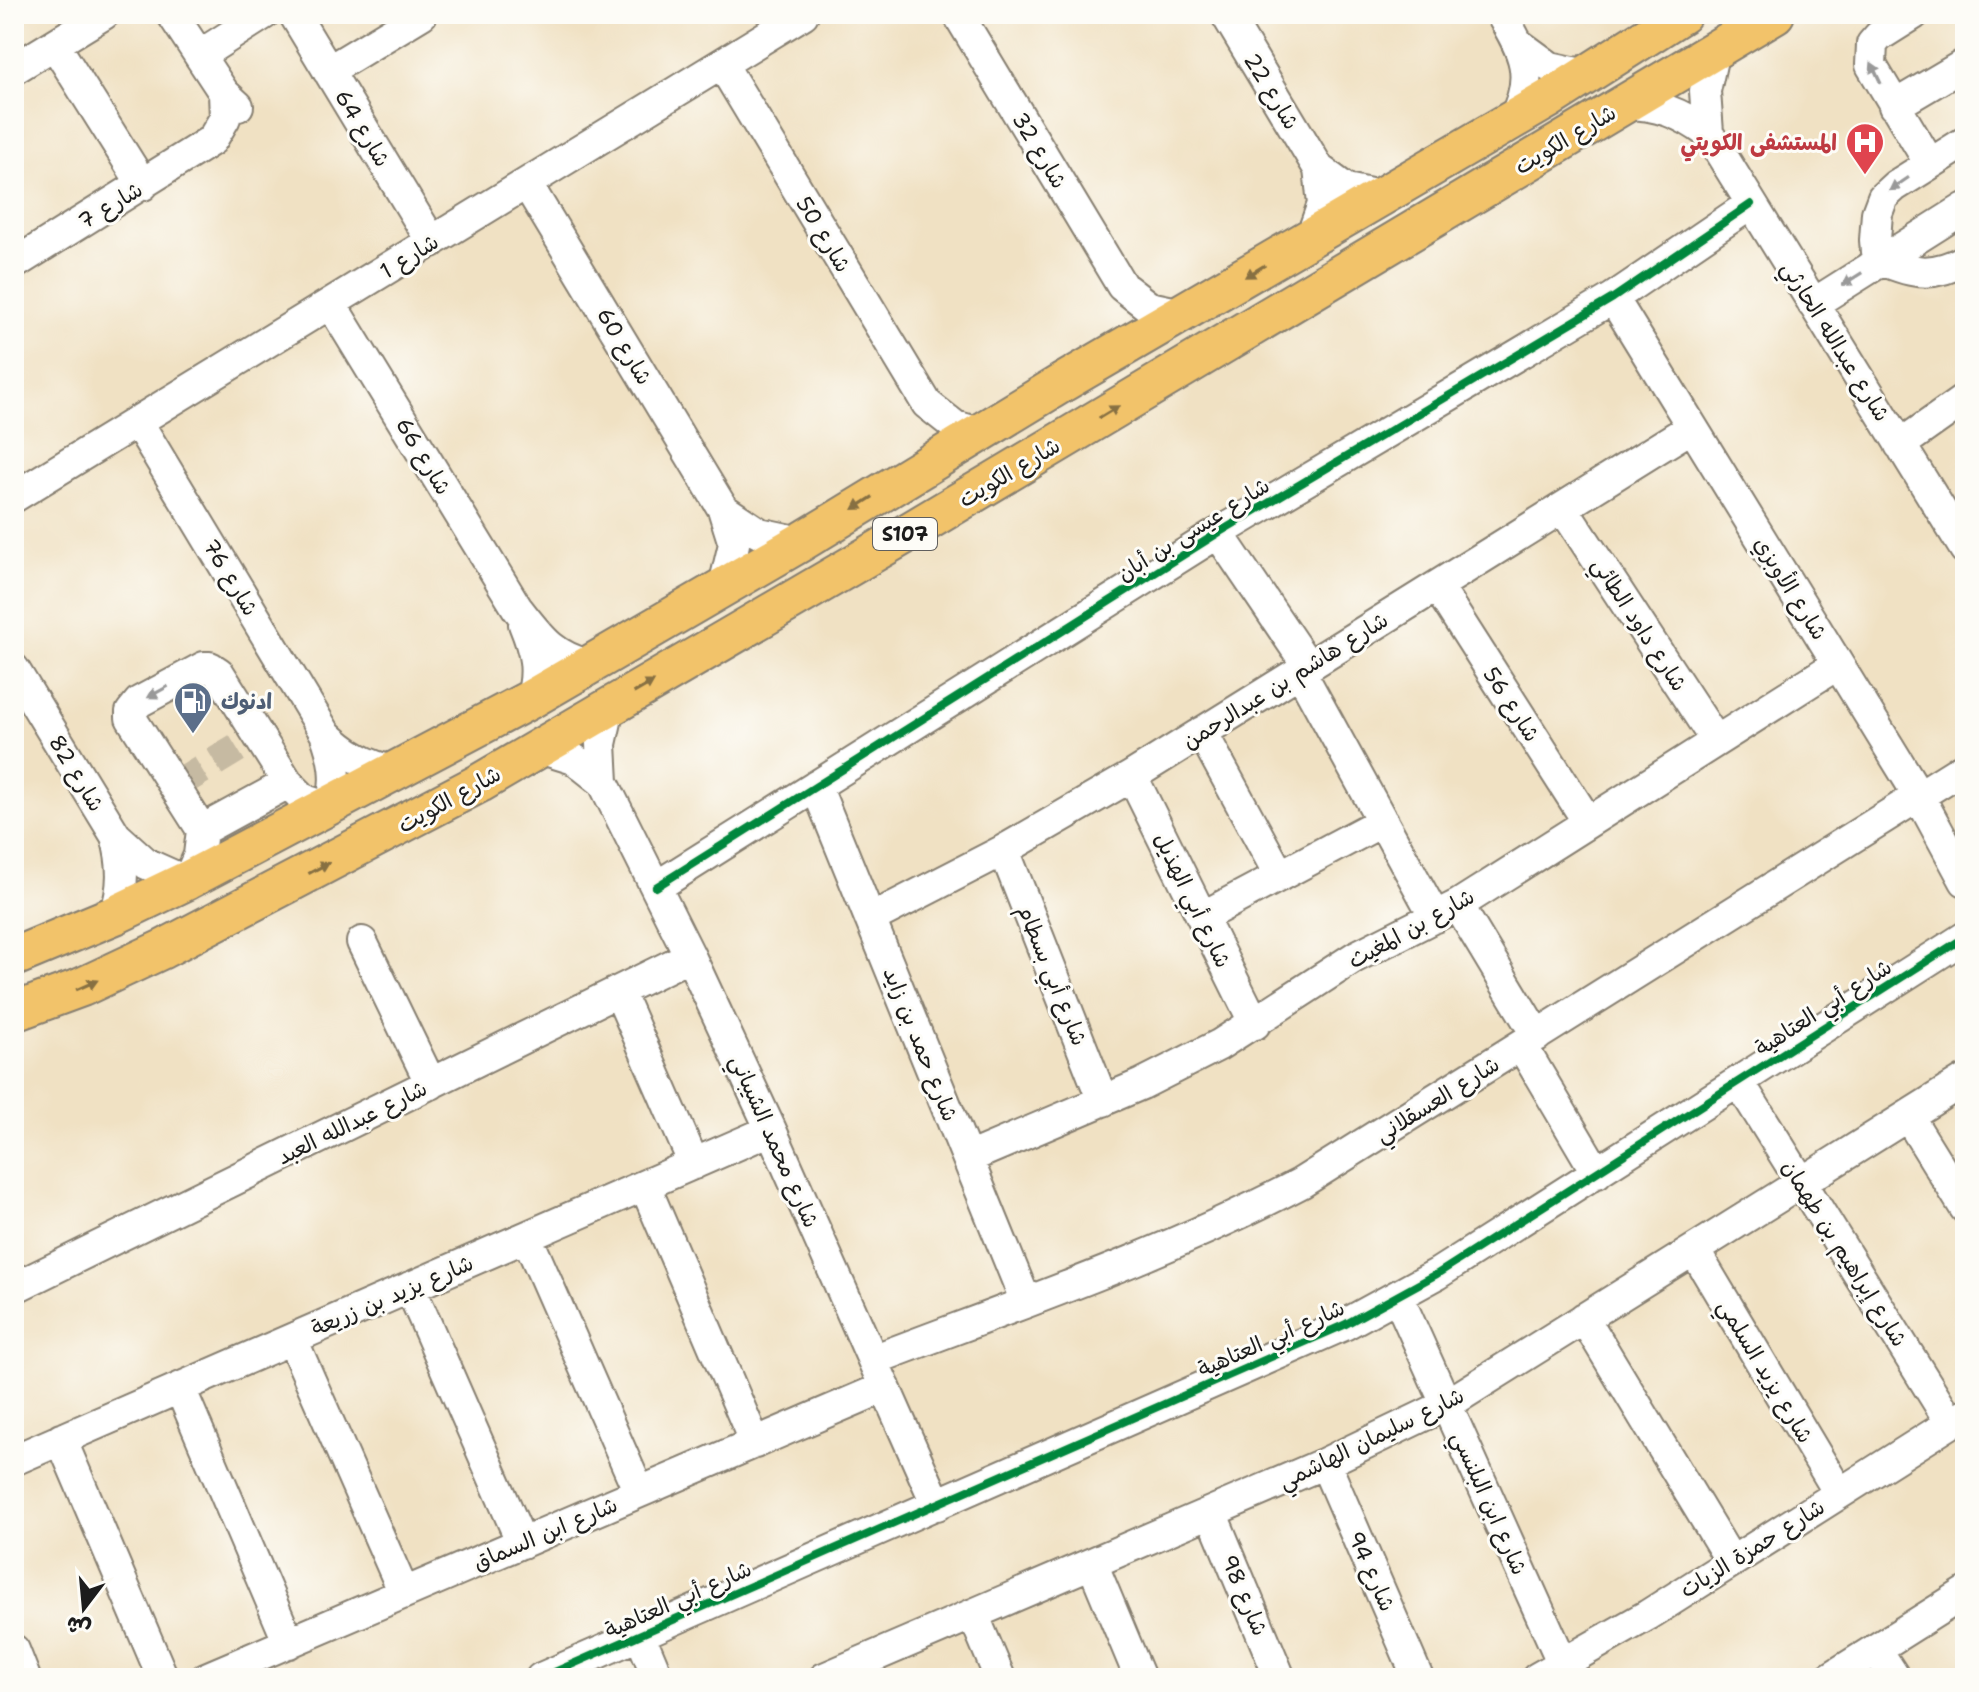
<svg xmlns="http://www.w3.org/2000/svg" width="1979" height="1692" viewBox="0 0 1979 1692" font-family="'Shantell Sans','Playpen Sans Arabic',sans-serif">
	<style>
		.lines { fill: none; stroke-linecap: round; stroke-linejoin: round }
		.minor-tunnel { stroke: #c6baa2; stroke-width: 30; stroke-dasharray: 30 15; stroke-linecap: butt }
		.minor-casing { stroke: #867e70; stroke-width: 34 }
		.major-casing { stroke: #867e70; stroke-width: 42 }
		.minor { stroke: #fff; stroke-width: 30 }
		.major { stroke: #f2c36a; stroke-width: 38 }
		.cycleway-casing { stroke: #fdfcf7; stroke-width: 13 }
		.cycleway { stroke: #00873e; stroke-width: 8 }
		.oneway { fill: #999 }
		.oneway2 { fill: #877043 }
		.labels { text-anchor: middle; stroke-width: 6; stroke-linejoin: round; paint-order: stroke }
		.shield { fill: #fdfcf7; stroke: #605f5e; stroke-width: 2 }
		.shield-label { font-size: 20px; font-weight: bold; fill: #1c1c1c }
		.street-label { font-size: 22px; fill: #1c1c1c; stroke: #fdfcf7 }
		.health-label { font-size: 22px; font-weight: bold; fill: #be3a42; stroke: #fdfcf7; text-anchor: end }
		.service-label { font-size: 22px; font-weight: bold; fill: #4e5e75; stroke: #fdfcf7; text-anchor: start }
	</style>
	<rect width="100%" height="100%" fill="#fdfcf7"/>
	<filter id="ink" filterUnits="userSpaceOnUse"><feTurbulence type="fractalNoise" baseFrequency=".0125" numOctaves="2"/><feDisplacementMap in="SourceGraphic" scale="16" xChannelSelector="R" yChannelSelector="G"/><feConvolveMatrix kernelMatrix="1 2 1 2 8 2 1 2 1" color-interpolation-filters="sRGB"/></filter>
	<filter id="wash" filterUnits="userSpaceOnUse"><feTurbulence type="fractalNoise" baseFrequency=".006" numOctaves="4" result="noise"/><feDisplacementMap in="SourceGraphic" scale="32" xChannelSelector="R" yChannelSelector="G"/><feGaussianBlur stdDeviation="1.8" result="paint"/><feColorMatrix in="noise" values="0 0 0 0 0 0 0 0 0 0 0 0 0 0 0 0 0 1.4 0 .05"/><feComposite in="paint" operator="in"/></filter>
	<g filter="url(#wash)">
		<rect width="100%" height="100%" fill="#f0e1c3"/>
	</g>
	<g filter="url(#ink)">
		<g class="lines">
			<path class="minor-tunnel" d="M176 785 237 748"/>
			<defs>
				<path id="minor" d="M172 14 224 93 238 106
					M294 14 432 242
					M958 14 1122 286 1149 307 1182 314
					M1226 14 1319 169 1346 189 1380 196
					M1501 14C1524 52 1536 76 1514 118
					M1914 14 1879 36 1872 44 1871 65 1930 164
					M55 45 143 185
					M1520 45 1550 67 1586 75
					M200 55 264 14
					M722 64 927 404 955 426 979 433
					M14 69 104 14
					M328 71 422 14
					M1624 104C1658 104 1681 113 1708 133L1965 549
					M1894 106 1965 64
					M1708 133 1705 91 1714 50
					M1965 142 1895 186 1883 197 1877 213 1875 240 1876 252 1882 260C1914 274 1933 277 1965 260
					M527 184 723 509 734 544 724 586
					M1311 238 1323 204 1319 169
					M14 264 212 140 225 118 224 93
					M1613 298 1919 796 1965 881
					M331 304 517 608C540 637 552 656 589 665
					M1813 304 1965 208
					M137 421 325 733C334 757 338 777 332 803
					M1900 445 1965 399
					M14 497 803 14
					M1563 508 1716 741
					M723 509 759 533 801 542
					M1218 533 1308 666
					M1437 586 1588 822
					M524 624C535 651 540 671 531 699
					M14 669 116 836 147 864 185 881
					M1300 671 1435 917
					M1202 732 1280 876
					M325 733C345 753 366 766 394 771
					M539 748 574 759 603 782 690 956 771 1130 937 1505
					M1132 776 1255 1024
					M603 782 601 744 609 708
					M816 786 1026 1302
					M202 830 131 718V712L139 702 204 667H210L219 673 288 783 305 800 327 807
					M1004 850 1103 1101
					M188 880 199 855 202 830 288 783
					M656 887 1218 533 1613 298 1751 204
					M1458 905 1537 1036
					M115 915C124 888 124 864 116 836
					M1202 917 1383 821
					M870 919 1004 850 1132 776 1692 427
					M362 942 431 1084
					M619 992 694 1164
					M1522 1046 1597 1173
					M1739 1082 1951 1423
					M1908 1116 1965 1208
					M968 1158 1142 1084 1219 1045 1355 957 1458 905 1838 664
					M645 1186 755 1443
					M527 1237 639 1492
					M1694 1250 1839 1493
					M410 1287 522 1543
					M14 1288 690 956
					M1398 1297 1563 1664
					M1584 1318 1731 1561
					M292 1339 404 1593
					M873 1360C1017 1305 1164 1255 1301 1183L1965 767
					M180 1388 289 1643
					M61 1439 163 1678
					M14 1460 771 1130
					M1325 1463 1418 1678
					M1211 1512 1280 1678
					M1092 1563 1140 1678
					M973 1614 1000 1678
					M640 1635 658 1678
					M1876 1649 1895 1678
					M14 1650 25 1678
					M206 1678 885 1387
					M541 1678 1344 1325 1437 1274 1965 937
					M824 1678 1325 1463 1446 1405 1965 1080
					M1537 1678 1648 1615 1965 1414
					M1830 1678 1965 1593"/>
				<path id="major" d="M14 957 115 915 188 880 531 699 801 542 1062 383 1550 98 1682 14
					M14 1012 82 987 163 949 480 783 909 532 1775 14"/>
			</defs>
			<use href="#minor" class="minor-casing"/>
			<use href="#major" class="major-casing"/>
			<use href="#minor" class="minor"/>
			<use href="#major" class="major"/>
			<defs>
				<path id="cycleway" d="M656 887 1218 533 1613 298 1751 204
					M541 1678 1344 1325 1437 1274 1965 937"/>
			</defs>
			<use href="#cycleway" class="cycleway-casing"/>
			<use href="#cycleway" class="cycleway"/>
		</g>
		<defs><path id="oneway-solid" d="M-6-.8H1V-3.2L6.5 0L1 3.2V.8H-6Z" transform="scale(2)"/></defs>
		<g class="oneway">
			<use href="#oneway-solid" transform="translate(1876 73) rotate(-115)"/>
			<use href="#oneway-solid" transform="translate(1899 184) rotate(146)"/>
			<use href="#oneway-solid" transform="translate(1852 279) rotate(148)"/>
			<use href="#oneway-solid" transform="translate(158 692) rotate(151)"/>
		</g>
		<g class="oneway2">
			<use href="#oneway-solid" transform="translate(1255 271) rotate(149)"/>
			<use href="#oneway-solid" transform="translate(1109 412) rotate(-31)"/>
			<use href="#oneway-solid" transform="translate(863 503) rotate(148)"/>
			<use href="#oneway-solid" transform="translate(644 687) rotate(-30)"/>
			<use href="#oneway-solid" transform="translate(319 868) rotate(-28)"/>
			<use href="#oneway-solid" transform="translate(87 985) rotate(-24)"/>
		</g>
	</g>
	<defs>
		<symbol id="hospital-pin" viewBox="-11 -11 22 30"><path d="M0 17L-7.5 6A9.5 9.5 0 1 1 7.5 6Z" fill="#e0444e" stroke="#fdfcf7"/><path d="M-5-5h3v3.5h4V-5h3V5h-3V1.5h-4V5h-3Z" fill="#fff"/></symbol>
		<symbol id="fuel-pin" viewBox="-11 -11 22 30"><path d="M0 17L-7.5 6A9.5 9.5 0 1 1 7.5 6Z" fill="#5c6f8a" stroke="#fdfcf7"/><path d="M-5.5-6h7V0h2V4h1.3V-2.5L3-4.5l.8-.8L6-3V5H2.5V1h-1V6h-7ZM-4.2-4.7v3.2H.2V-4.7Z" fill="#fff"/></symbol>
	</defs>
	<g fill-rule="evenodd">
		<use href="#hospital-pin" x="1843" y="120" width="44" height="60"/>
		<use href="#fuel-pin" x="171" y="679" width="44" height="60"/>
	</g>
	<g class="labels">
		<rect class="shield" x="873" y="518" width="64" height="32" rx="6"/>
		<g class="shield-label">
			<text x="905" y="541">S107</text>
		</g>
		<g class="street-label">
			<text transform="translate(1272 91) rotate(59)" y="8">شارع 22</text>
			<text transform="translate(363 128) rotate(59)" y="8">شارع 64</text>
			<text transform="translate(1565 139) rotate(-31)" y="8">شارع الكويت</text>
			<text transform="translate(1040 150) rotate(59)" y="8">شارع 32</text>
			<text transform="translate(110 205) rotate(-31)" y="8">شارع 7</text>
			<text transform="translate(824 234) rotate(59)" y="8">شارع 50</text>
			<text transform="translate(409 256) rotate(-32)" y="8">شارع 1</text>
			<text transform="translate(1836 341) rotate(58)" y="8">شارع عبدالله الحارثي</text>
			<text transform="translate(625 346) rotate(59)" y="8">شارع 60</text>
			<text transform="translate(424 456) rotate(59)" y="8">شارع 66</text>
			<text transform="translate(1009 472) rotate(-31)" y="8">شارع الكويت</text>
			<text transform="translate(1193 529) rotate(-32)" y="8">شارع عيسى بن أبان</text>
			<text transform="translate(231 577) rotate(59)" y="8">شارع 76</text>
			<text transform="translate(1791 588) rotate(58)" y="8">شارع الأوبزي</text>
			<text transform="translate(1640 624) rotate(57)" y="8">شارع داود الطائي</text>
			<text transform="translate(1285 680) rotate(-32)" y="8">شارع هاشم بن عبدالرحمن</text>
			<text transform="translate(1512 704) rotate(57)" y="8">شارع 56</text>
			<text transform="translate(77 773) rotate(59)" y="8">شارع 82</text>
			<text transform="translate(449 799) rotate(-29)" y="8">شارع الكويت</text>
			<text transform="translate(1193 900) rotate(64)" y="8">شارع أبي الهذيل</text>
			<text transform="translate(1411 928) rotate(-29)" y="8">شارع بن المغيث</text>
			<text transform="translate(1053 975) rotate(68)" y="8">شارع أبي بسطام</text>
			<text transform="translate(1823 1007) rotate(-33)" y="8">شارع أبي العتاهية</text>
			<text transform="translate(921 1044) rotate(68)" y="8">شارع حمد بن زايد</text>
			<text transform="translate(1437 1099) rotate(-32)" y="8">شارع العسقلاني</text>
			<text transform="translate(352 1122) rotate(-26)" y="8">شارع عبدالله العبد</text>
			<text transform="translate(775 1141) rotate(66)" y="8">شارع محمد الشيباني</text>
			<text transform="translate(1845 1253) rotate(58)" y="8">شارع إبراهيم بن طهمان</text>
			<text transform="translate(392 1295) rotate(-23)" y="8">شارع يزيد بن زريعة</text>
			<text transform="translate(1271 1338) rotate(-24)" y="8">شارع أبي العتاهية</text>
			<text transform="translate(1766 1371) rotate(59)" y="8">شارع يزيد السلمي</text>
			<text transform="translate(1371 1438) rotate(-26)" y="8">شارع سليمان الهاشمي</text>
			<text transform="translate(1490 1503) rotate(66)" y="8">شارع ابن البلنسي</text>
			<text transform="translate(545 1533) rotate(-23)" y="8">شارع ابن السماق</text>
			<text transform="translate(1752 1548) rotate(-32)" y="8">شارع حمزة الزيات</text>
			<text transform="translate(1372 1571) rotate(66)" y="8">شارع 94</text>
			<text transform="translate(1245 1595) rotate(67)" y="8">شارع 98</text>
			<text transform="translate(678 1599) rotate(-24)" y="8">شارع أبي العتاهية</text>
		</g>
		<g class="health-label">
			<text x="1837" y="150">المستشفى الكويتي</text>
		</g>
		<g class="service-label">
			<text x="221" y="709">ادنوك</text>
		</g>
	</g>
	<rect width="1979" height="1692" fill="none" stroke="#fdfcf7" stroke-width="48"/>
	<g transform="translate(84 1608) rotate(196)" stroke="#fdfcf7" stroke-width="6" paint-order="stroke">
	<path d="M0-6L14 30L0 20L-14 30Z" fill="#1c1c1c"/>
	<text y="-12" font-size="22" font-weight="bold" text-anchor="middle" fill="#1c1c1c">ش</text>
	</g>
</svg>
